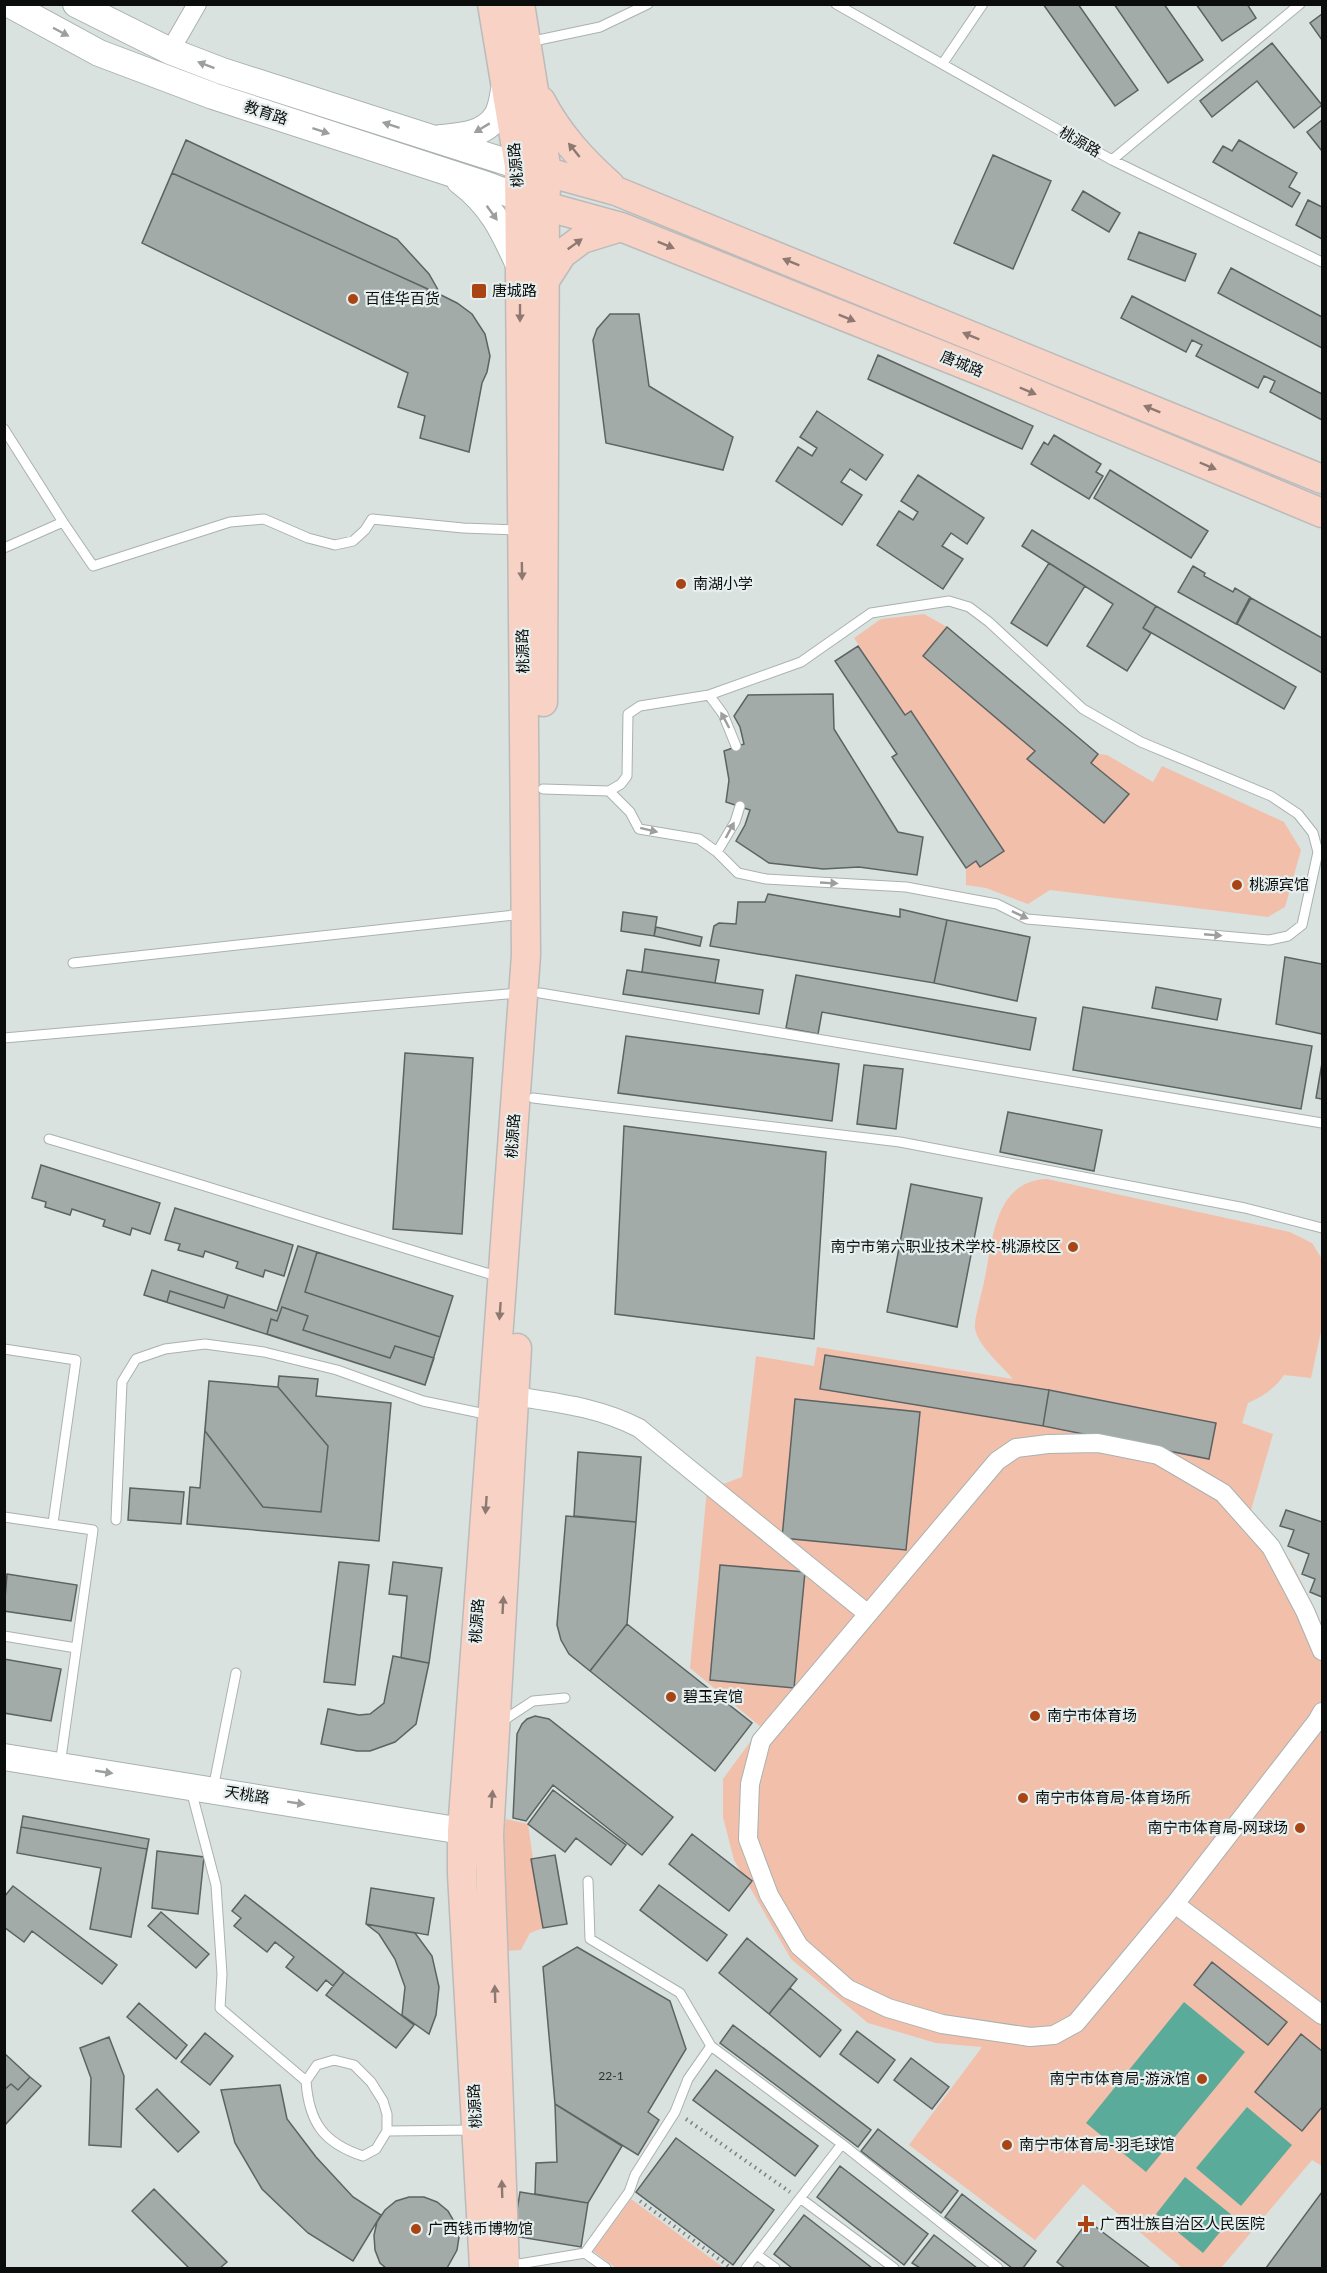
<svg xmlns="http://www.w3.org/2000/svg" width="1327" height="2273" viewBox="0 0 1327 2273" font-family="Lato,'Noto Sans SC',sans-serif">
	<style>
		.green { fill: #f2bfab }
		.water { fill: #5aab9a }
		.building { fill: #a3aba9; stroke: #5c6362; stroke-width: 1.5 }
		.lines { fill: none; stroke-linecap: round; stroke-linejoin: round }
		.lane-casing { stroke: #a9b2b0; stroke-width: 11 }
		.street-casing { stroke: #a9b2b0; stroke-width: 20 }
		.secondary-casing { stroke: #a9b2b0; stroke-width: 28 }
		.primary-casing { stroke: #bbb; stroke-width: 31 }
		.path { stroke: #7d8281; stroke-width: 4; stroke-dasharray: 1.5 4.5; stroke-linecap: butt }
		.lane { stroke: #fff; stroke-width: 9 }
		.street { stroke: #fff; stroke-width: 18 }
		.secondary { stroke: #fff; stroke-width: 26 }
		.primary { stroke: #f8d2c4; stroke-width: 28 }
		.oneway { fill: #9d9e9e }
		.oneway2 { fill: #8d7972 }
		.poi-dot { fill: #a94515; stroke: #e6efed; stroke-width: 2 }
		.labels { text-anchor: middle; stroke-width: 4.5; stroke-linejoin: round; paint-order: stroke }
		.number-label { font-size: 12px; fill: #313434 }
		.street-label { font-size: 15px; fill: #0b0d0d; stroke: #e6efed }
		.poi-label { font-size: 15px; fill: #0b0d0d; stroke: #e6efed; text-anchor: start }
	</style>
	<rect width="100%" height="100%" fill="#d9e2df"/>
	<path class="green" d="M924 614 947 627 923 657 1035 751 1028 759 1104 823 1129 794 1091 763 1098 754 1107 755 1153 782 1162 766 1284 822 1301 850 1285 907 1268 917 1050 890 1028 904 986 888 966 885V868L976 861 980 867 1004 850 911 712 905 715 854 638 881 619Z
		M1047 1179 1290 1232 1312 1243 1322 1259V1327L1311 1378 1284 1375C1274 1389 1264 1396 1248 1403L1242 1423 1273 1434 1251 1510 1292 1563 1322 1625V2166L1312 2160 1221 2268H1182L1083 2184 1035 2240 909 2145 982 2047 936 2043 868 2023 791 1959 734 1860 723 1817V1779L761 1727 690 1668 707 1490 742 1477 756 1356 814 1366 817 1347 1013 1379C1002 1366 977 1345 975 1328 974 1320 982 1292 984 1282 993 1242 993 1181 1047 1179Z
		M506 1819 528 1824 543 1928 530 1933 521 1950 505 1951 501 1856Z
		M631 2199 724 2268H616L593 2251Z"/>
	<path class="water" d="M1184 2002 1245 2052 1146 2172 1086 2123Z
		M1247 2107 1292 2145 1241 2206 1196 2168Z
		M1185 2177 1233 2216 1203 2253 1156 2214Z"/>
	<path class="building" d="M1043 4H1078L1138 90 1115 106Z
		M1114 4H1164L1203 60 1168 83Z
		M1196 4H1247L1256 18 1222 41Z
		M1322 14V40L1310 23Z
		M1272 43 1322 105 1294 128 1257 81 1212 117 1200 101Z
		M1322 120V151L1307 132Z
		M186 140 397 239 429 274 441 295 457 303 472 314 485 334 490 356 487 372 482 383 469 452 420 438 425 416 398 407 408 373 142 243Z
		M1239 140 1297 173 1289 187 1300 193 1292 207 1213 162 1223 146 1232 151Z
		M993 155 1051 181 1013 269 954 243Z
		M172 173 441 295 457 303 472 314 485 334 490 356 487 372 482 383 469 452 420 438 425 416 398 407 408 373 142 243Z
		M1083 191 1120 213 1109 232 1072 210Z
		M1308 200 1322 207V239L1296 225Z
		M1139 232 1196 254 1185 281 1128 259Z
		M1231 268 1322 317V348L1218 293Z
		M1132 296 1322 394V420L1270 392 1275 381 1264 376 1258 388 1196 356 1202 345 1192 340 1186 352 1121 318Z
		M610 314H639L649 386 733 437 723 470 606 443 593 340 597 329Z
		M878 355 1033 426 1022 449 868 379Z
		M817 411 883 455 866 480 850 469 841 482 862 495 842 525 776 481 798 447 812 456 817 448 800 437Z
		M1054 435 1101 464 1096 472 1103 476 1089 499 1031 464 1044 442 1048 445Z
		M1110 470 1208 531 1191 558 1094 498Z
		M918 475 984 518 967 544 951 533 942 546 963 559 943 589 877 545 899 511 913 520 918 512 901 501Z
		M1032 530 1156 606 1143 628 1151 633 1127 671 1087 646 1113 604 1022 546Z
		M1049 563 1085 586 1047 646 1011 623Z
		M1193 566 1205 573 1204 576 1233 592 1235 588 1250 597 1236 624 1178 592Z
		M1251 598 1322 638V673L1237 624Z
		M1156 606 1296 687 1284 709 1143 628Z
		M947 627 1098 754 1091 763 1129 794 1104 823 1027 759 1035 751 923 656Z
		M858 646 905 715 911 711 1004 851 980 867 976 861 966 868 892 757 897 754 835 661Z
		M833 694 834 729 898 832 923 837 917 875 859 867 823 869 769 863 736 841 745 825 750 810 726 802 729 780 724 751 744 744 740 727 734 716 748 695Z
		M768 894 900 917V909L947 920 934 983 710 946 714 926 719 923 736 924 738 902H765Z
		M623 912 657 917 654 936 621 931Z
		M947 920 1030 937 1017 1001 934 983Z
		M656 927 702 937 700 946 654 936Z
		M645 949 719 960 715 983 642 972Z
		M1285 957 1322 964V1034L1276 1024Z
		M627 970 763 990 759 1014 623 994Z
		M796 975 1036 1018 1030 1050 822 1012 818 1034 786 1028Z
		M1156 987 1221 999 1217 1020 1152 1008Z
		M1083 1007 1312 1046 1301 1109 1073 1070Z
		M626 1036 839 1064 832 1121 618 1093Z
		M405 1053 473 1058 462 1234 393 1229Z
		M1322 1063V1099L1316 1098Z
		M864 1065 903 1069 896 1129 857 1124Z
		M1008 1112 1102 1130 1094 1171 1000 1152Z
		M624 1126 826 1152 814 1339 615 1314Z
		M41 1165 160 1203 150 1234 132 1228 130 1235 103 1226 105 1220 72 1209 70 1215 45 1207 46 1202 32 1198Z
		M911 1184 982 1198 957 1327 887 1312Z
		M175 1208 293 1245 284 1276 265 1270 263 1277 236 1268 238 1262 205 1251 203 1257 178 1250 180 1244 165 1240Z
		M298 1246 453 1296 425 1385 144 1295 152 1270 277 1311Z
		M317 1252 453 1296 440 1337 305 1292Z
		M152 1270 228 1295 224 1308 170 1291 167 1302 144 1295Z
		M282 1307 308 1316 303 1330 390 1358 395 1346 434 1358 425 1385 267 1334 271 1319 277 1321Z
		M825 1355 1049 1390 1043 1426 820 1389Z
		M279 1376 318 1379 316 1396 391 1403 379 1541 187 1524 190 1487 200 1488 209 1381 278 1387Z
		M209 1381 278 1387 328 1446 321 1512 263 1507 205 1431Z
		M1049 1390 1216 1423 1209 1459 1043 1426Z
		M795 1399 920 1412 906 1550 782 1538Z
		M578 1452 641 1457 636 1522 574 1516Z
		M130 1488 184 1492 181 1524 128 1520Z
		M1286 1510 1322 1522V1597L1310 1592 1315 1579 1302 1574 1309 1554 1288 1546 1294 1530 1280 1526Z
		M566 1516 636 1522 627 1624 590 1671 569 1654 561 1640 557 1625Z
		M339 1562 369 1565 355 1685 324 1682Z
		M393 1562 442 1568 429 1663 401 1658 407 1596 389 1594Z
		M720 1565 805 1572 794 1688 710 1680Z
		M7 1574 77 1585 71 1621 4 1611Z
		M627 1624 752 1723 715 1771 590 1671Z
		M393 1656 429 1663 416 1724 395 1742 370 1751H357L321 1744 328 1709 359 1715 370 1714 384 1703Z
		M4 1659 61 1669 51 1721 4 1713Z
		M535 1716 549 1719 673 1817 642 1855 553 1785 526 1821 513 1818 517 1734 522 1724 527 1719Z
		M553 1790 626 1845 611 1865 576 1838 565 1852 528 1824Z
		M23 1816 149 1839 131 1937 90 1929 101 1868 17 1853Z
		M21 1827 147 1849 131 1937 90 1929 101 1868 17 1853Z
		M692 1834 752 1881 729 1911 669 1864Z
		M157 1851 204 1857 198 1914 152 1908Z
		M555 1855 567 1924 543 1928 531 1859Z
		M659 1885 727 1935 707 1961 640 1910Z
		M13 1886 117 1965 102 1984 32 1931 24 1942 4 1927V1897Z
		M371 1888 434 1898 428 1935 366 1924Z
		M245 1895 344 1972 333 1986 326 1980 317 1991 286 1967 294 1957 275 1942 267 1952 234 1926 241 1918 232 1911Z
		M161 1912 209 1954 196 1968 148 1926Z
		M366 1924 415 1933 432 1956 439 1987 436 2015 429 2034 402 2015 405 1987 395 1959 379 1934Z
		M747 1938 797 1979 769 2014 719 1973Z
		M577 1947 670 2001 686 2049 648 2112 659 2120 638 2155 555 2104 543 1967Z
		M1212 1962 1287 2022 1268 2045 1194 1985Z
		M344 1972 414 2025 396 2048 326 1995Z
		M790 1988 841 2030 820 2057 769 2014Z
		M139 2003 187 2045 176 2059 127 2017Z
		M733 2025 871 2130 858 2147 720 2043Z
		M857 2031 895 2060 878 2083 840 2054Z
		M205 2033 233 2056 210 2085 181 2062Z
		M1301 2034 1322 2051V2107L1302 2131 1255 2092Z
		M109 2037 124 2076 121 2147 89 2145 91 2078 80 2048Z
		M4 2053 30 2077 18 2090 11 2084 4 2090Z
		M911 2058 949 2087 932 2109 894 2080Z
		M716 2070 818 2146 795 2176 693 2100Z
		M30 2077 41 2086 4 2126V2090L11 2084 18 2090Z
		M280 2085 287 2119 316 2157 353 2197 381 2215 353 2261 308 2233 262 2189 235 2143 221 2090Z
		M157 2089 199 2132 178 2152 136 2109Z
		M555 2104 622 2146 588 2203 535 2194 536 2163 557 2162Z
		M878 2129 958 2191 941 2213 861 2151Z
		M676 2138 774 2210 733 2265 636 2192Z
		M840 2166 928 2234 904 2265 817 2197Z
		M154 2189 227 2262 220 2268H189L132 2211Z
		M520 2192 588 2203 581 2247 513 2236Z
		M1322 2192V2268H1266Z
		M962 2194 1036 2251 1023 2268H1012L945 2217Z
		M409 2197H424L437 2202 448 2211 455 2223 459 2237 457 2250 447 2268H386L380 2263 375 2250 374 2235 377 2222 385 2210 396 2201Z
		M804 2215 872 2268H792L774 2254Z
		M1088 2221 1150 2268H1065L1057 2262Z
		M934 2235 977 2268H920L912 2263Z"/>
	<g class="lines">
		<defs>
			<path id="lane" d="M836 4 1112 160 1300 4
				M529 42 600 27 648 4
				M943 63 983 4
				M1112 160 1322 262
				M4 429 63 522 4 548
				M63 522 93 566 230 522 264 519 308 538 335 545 353 541 365 530 372 519 463 528 518 530
				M709 695 723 714 736 746
				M543 789 609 791 621 784 627 776 628 714 640 706 709 695 801 662 871 613 949 601 969 607 989 622 1083 709 1141 742 1271 796 1298 814 1313 833 1318 852 1302 925 1288 936 1269 940 1027 919 997 904 906 887 766 879 738 873 717 852 699 839 639 829 630 812 609 791
				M717 852 735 822 740 806
				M73 963 523 914
				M540 993 1322 1123
				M4 1038 519 993
				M533 1098 900 1142 1245 1208 1322 1228
				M49 1139C200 1183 349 1232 500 1277
				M4 1349 76 1360 53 1523
				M4 1517 93 1530 60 1765
				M116 1520 122 1382 136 1359 165 1349 205 1344 264 1352 337 1370 423 1401 490 1415
				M4 1636 76 1648
				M501 1722 533 1701 565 1698
				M213 1789 236 1673
				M191 1790 216 1885 222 1974 220 2008 306 2081
				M588 1881 590 1939 680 1993 711 2046
				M387 2131V2114L383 2101 371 2082 354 2065 334 2060 317 2065 306 2081C309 2122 323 2143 363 2156L376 2149 387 2131 474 2130
				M842 2144 998 2268
				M800 2198 894 2268
				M585 2253 606 2268
				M757 2255 775 2268
				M507 2266 585 2253 629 2192 635 2175 675 2112 688 2079 711 2046 842 2144 746 2268"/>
			<path id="street" d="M170 51 197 4
				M514 1396C558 1403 598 1407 639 1428L868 1614
				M1322 1651 1305 1611 1271 1547 1223 1493 1158 1455 1098 1443 1048 1444 1016 1448 997 1461 761 1741 750 1784 748 1839 769 1895 799 1946 848 1989 888 2008 942 2024 1030 2037 1054 2035 1076 2023 1175 1904 1317 1721 1322 1712
				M1175 1904 1322 2015"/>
			<path id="secondary" d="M9 4 99 53 213 96 487 185 530 202
				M76 4 170 51 222 71 519 166 535 169
				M441 138C461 136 484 135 496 117 502 109 503 94 505 85
				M460 181C491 204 503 230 519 265
				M4 1757 481 1834"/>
			<path id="primary" d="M520 4 547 172 545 205 543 702
				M541 101C559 135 582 160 610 185
				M547 172 616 191 1322 479
				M530 202 621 227 993 376 1322 513
				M544 282 562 254 582 239 621 227
				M484 2268 462 1874V1831L526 955 519 166 492 4
				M505 2268 489 1835 517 1348"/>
		</defs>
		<use href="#lane" class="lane-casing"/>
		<use href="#street" class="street-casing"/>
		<use href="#secondary" class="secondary-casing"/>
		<use href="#primary" class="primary-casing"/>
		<path class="path" d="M686 2119 790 2192
			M640 2201 731 2268"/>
		<use href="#lane" class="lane"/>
		<use href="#street" class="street"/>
		<use href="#secondary" class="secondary"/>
		<use href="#primary" class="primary"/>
	</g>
	<defs><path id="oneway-solid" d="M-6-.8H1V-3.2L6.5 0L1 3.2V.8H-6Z" transform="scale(1.5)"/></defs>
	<g class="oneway">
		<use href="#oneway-solid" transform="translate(61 32) rotate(28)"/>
		<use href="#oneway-solid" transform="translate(206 65) rotate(-159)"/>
		<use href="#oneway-solid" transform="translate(391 125) rotate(-162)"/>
		<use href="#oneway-solid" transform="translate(482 128) rotate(149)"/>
		<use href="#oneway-solid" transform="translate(321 131) rotate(18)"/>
		<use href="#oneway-solid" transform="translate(492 213) rotate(54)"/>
		<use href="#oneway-solid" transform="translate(725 720) rotate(-118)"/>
		<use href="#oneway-solid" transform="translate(649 830) rotate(14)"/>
		<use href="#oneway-solid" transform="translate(730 830) rotate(-62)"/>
		<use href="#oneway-solid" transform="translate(829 883) rotate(3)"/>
		<use href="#oneway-solid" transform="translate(1020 915) rotate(25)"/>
		<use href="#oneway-solid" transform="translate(1213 935) rotate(5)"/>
		<use href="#oneway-solid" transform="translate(104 1772) rotate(9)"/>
		<use href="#oneway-solid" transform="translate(296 1803) rotate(9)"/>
	</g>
	<g class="oneway2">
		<use href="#oneway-solid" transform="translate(574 150) rotate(-129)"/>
		<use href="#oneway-solid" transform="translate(575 244) rotate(-36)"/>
		<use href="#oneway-solid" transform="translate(666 245) rotate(22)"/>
		<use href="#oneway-solid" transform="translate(791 262) rotate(-158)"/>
		<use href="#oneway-solid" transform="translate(520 313) rotate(90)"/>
		<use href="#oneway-solid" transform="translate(847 318) rotate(22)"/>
		<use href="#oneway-solid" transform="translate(971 336) rotate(-158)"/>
		<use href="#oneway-solid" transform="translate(1028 391) rotate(23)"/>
		<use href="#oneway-solid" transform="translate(1152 409) rotate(-158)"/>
		<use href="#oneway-solid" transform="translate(1208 466) rotate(23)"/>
		<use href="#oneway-solid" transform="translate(522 571) rotate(89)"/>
		<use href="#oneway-solid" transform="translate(500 1311) rotate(94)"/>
		<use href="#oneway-solid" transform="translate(486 1505) rotate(94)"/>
		<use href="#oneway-solid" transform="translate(503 1605) rotate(-87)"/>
		<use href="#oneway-solid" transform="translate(492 1799) rotate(-86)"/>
		<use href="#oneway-solid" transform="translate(495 1994) rotate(-92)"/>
		<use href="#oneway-solid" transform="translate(502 2189) rotate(-92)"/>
	</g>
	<g class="poi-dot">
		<rect x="471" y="283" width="16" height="16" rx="3"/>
		<circle cx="353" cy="299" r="6"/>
		<circle cx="681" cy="584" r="6"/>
		<circle cx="1237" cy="885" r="6"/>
		<circle cx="1073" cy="1247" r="6"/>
		<circle cx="671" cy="1697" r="6"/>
		<circle cx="1035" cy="1716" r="6"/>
		<circle cx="1023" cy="1798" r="6"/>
		<circle cx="1300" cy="1828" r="6"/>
		<circle cx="1202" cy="2079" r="6"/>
		<circle cx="1007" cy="2145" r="6"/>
		<path d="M1083 2215h6v6h6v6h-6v6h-6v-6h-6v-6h6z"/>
		<circle cx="416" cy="2229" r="6"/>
	</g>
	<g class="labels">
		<g class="number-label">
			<text x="611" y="2080">22-1</text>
		</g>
		<g class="street-label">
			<text transform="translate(266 113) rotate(18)" y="5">教育路</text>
			<text transform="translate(1080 142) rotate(30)" y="5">桃源路</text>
			<text transform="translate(516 165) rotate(-95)" y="5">桃源路</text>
			<text transform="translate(962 364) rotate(22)" y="5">唐城路</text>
			<text transform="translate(523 651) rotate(-91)" y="5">桃源路</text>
			<text transform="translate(513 1136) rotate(-86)" y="5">桃源路</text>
			<text transform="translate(477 1621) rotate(-86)" y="5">桃源路</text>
			<text transform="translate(247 1795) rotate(9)" y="5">天桃路</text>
			<text transform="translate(475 2106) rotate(-93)" y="5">桃源路</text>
		</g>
		<g class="poi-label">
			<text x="492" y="296">唐城路</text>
			<text x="365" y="304">百佳华百货</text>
			<text x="693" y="589">南湖小学</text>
			<text x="1249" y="890">桃源宾馆</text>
			<text x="1061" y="1252" text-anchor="end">南宁市第六职业技术学校-桃源校区</text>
			<text x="683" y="1702">碧玉宾馆</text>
			<text x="1047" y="1721">南宁市体育场</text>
			<text x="1035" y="1803">南宁市体育局-体育场所</text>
			<text x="1288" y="1833" text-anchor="end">南宁市体育局-网球场</text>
			<text x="1190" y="2084" text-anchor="end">南宁市体育局-游泳馆</text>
			<text x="1019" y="2150">南宁市体育局-羽毛球馆</text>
			<text x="1100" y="2229">广西壮族自治区人民医院</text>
			<text x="428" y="2234">广西钱币博物馆</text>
		</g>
	</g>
	<rect width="1327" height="2273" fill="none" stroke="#0b0d0d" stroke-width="12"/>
</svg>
